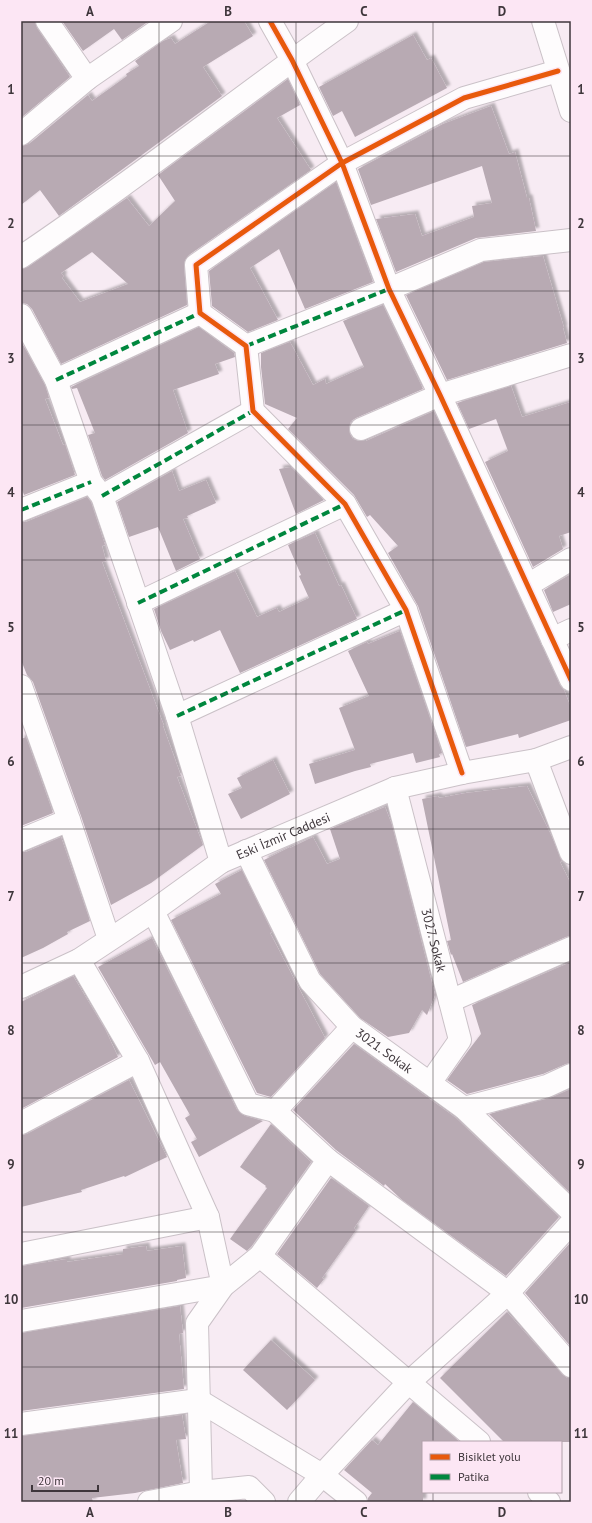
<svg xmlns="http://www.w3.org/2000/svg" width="592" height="1523" viewBox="0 0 592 1523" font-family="'PT Sans',sans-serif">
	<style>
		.building { fill: #b8aab3; fill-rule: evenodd; filter: url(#shadow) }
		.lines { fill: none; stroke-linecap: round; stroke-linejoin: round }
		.minor-casing { stroke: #cac1c7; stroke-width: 24 }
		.major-casing { stroke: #cac1c7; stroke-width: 24 }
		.minor { stroke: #fefcfd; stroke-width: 22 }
		.major { stroke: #fefcfd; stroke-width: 22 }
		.quiet { stroke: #00873e; stroke-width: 4; stroke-dasharray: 8 4; stroke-linecap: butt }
		.cycleway-casing { stroke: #fce6f4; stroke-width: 8 }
		.cycleway { stroke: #e8590c; stroke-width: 5 }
		.grid { fill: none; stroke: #3e363b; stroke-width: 1; stroke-opacity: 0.55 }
		.labels { text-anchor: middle; stroke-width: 4; stroke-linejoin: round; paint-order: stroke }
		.street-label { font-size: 13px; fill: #3e363b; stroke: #fce6f4 }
		.neatline { fill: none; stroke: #3e363b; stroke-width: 1.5 }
		.grid-label { font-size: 13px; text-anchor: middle; font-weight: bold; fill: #3e363b }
	</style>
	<defs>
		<filter id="shadow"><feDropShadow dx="3.5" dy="-3.5" stdDeviation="1" flood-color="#0004"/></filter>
	</defs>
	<rect width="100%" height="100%" fill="#f7ebf3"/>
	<path class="building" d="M21 21H35L37 28 70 77 21 118Z
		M62 21H149L122 40 114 29 83 51Z
		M211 21H244L253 36 203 67 222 96 59 216 40 190 21 205V146L29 144 88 95 92 101 109 89 127 76 126 74 139 66 135 61 163 41 171 38 175 44Z
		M413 35 427 60 431 58 447 88 355 137 342 111 333 116 319 87Z
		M288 79 300 105 277 118 311 170 189 255 185 260 184 266 187 305 61 364 32 309 27 304 21 303V269L28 267 127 198 149 226 175 201 158 175ZM92 252 128 284 80 302 62 278 64 276 61 273Z
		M491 106 509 154 515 152 527 198H529L536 231 476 238 396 272 376 219 415 214 422 236 474 217 472 206 492 203 482 166 371 205 358 169 443 124Z
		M336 182 373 282 305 309 279 249 250 268 278 320 248 332 212 306 209 271Z
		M543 256 564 328H563L567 343 447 380 406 295 484 262Z
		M383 305 423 389 356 418 351 421 349 427 350 434 353 439 359 441H366L434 411 560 685 564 690 571 708V720L519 738 518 734 466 747 418 606 388 553 398 546 370 515 367 517 354 495 288 429 297 418 265 404 261 367V353L290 342 313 385 325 379 326 384 364 367 343 321Z
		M199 327 234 353 235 357 215 364 219 374 173 390 188 433 105 480 102 476 88 435 95 433 77 388 72 389 71 387Z
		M21 341 45 385 49 398 45 399 63 445 65 444 75 475 24 495 21 487Z
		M511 386 522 417 571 402V532L559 536 563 549 533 567 485 462 508 451 496 419 469 429 457 403Z
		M291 467 324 500 296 514 279 469Z
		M172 471 179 491 206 480 216 503 187 516 188 518 183 519 200 559 176 571 158 527 129 537 117 502Z
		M87 497 91 502 105 545 102 546 106 561 102 562 164 726H163L181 776 177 777 203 845 151 883 111 905 81 816 33 682 27 675 21 660V522H26Z
		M315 533 339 586 341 585 357 619 240 673 220 630 194 642 193 640 170 650 161 631 154 609 235 571 257 617 277 608 279 612 309 598 299 576 301 575 288 545Z
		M571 574V604L553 612 544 590Z
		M400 631 442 753 439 754 440 757 416 763 413 753 370 764 371 767 355 771 315 784 309 764 355 750 339 708 369 696 348 651 367 642 368 644Z
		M26 737 53 813 21 826V739Z
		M273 760 290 794 241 819 228 794 242 788 237 778Z
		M527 786 552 837 562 861 560 862 571 884V936L566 937 463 982 452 954 451 955 447 941 451 940 422 799 438 796 439 798 466 793Z
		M385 807 392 825 435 995 427 1015 422 1010 409 1033 388 1037 360 1018 320 974 264 860 290 847V848L313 837 327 864 340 859 330 829Z
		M61 837 90 921 67 932 68 934 43 948 21 958V852H26Z
		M242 870 272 932 270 933 325 1038 271 1097 257 1093 171 920 221 894 215 884Z
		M152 938 237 1110 245 1116 263 1121 199 1157 191 1142 197 1139 185 1118 190 1115 160 1062 155 1065 98 967Z
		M571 962V1063L566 1064 543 1074 467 1094 447 1080 468 1051 481 1034 472 1005Z
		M73 976 105 1029 118 1057 21 1109V1002Z
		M354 1044 456 1118 559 1217 506 1276 402 1200 385 1184 384 1186 336 1150 293 1110Z
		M129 1080 167 1157 125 1177 124 1176 81 1190 82 1192 21 1207V1135L27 1134Z
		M571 1089V1194L489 1114 550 1098Z
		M271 1124 311 1162 251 1247 247 1251 230 1239 267 1188 265 1187 266 1186 240 1167Z
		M331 1178 369 1206 354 1228 356 1230 322 1278 324 1279 317 1288 277 1254Z
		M571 1242V1347L525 1293Z
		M146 1246 147 1251 182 1246 186 1278 177 1280V1281L21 1308V1266L67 1259V1262L123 1254V1249Z
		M180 1306 183 1333 179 1334 184 1389 21 1411V1333Z
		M507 1312 562 1374 567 1378H571V1442H504L440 1378Z
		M271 1340 315 1380 287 1410 243 1370Z
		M413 1402 460 1442H423V1502H368V1498L372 1493 344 1470 372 1440 378 1445Z
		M182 1415 186 1439 176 1440 183 1483 135 1493 92 1498 93 1502H22L21 1494V1436Z"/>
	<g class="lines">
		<defs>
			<g id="minor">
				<path d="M47 21 87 79"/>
				<path d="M270 21 292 60 342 163 389 289 440 395 571 680"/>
				<path d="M543 21 571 111"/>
				<path d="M21 134 87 79 171 21"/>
				<path d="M21 257C133 182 238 98 347 21"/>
				<path d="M21 315 56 380 91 482 102 496 177 716 221 862"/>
				<path d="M246 346 389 289 481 250 571 240"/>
				<path d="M56 380 200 313"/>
				<path d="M361 429 440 395 571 355"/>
				<path d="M102 496 253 411"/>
				<path d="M21 510 91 482"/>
				<path d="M528 585 571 559"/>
				<path d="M138 603 345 504"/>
				<path d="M552 639 571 630"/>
				<path d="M21 686 69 820 109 939"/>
				<path d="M177 716 406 610"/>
				<path d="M536 760 571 853"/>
				<path d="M462 773 406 610 345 504 253 411 246 346 200 313 196 265 342 163 464 98 558 71"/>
				<path id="s1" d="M395 788 460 1040 430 1083"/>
				<path d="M21 840 69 820"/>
				<path id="s2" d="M246 851 310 981 352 1027 464 1108 571 1211"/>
				<path d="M153 911 248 1104 275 1111 352 1027"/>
				<path d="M450 1001 571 948"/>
				<path d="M464 1108 547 1086 571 1075"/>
				<path d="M275 1111 328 1160 508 1293 571 1366"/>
				<path d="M21 1123 138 1061"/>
				<path d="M21 1254 208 1217"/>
				<path d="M260 1256 479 1442"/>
				<path d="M21 1321 223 1286 208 1217 138 1061 79 960"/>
				<path d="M21 1424 198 1400 322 1475 356 1502"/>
				<path d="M201 1492 197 1323 223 1286 260 1256 328 1160"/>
				<path d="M539 1492 549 1502"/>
				<path d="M149 1502 201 1492 249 1487 264 1502"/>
				<path d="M299 1502 322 1475 408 1383 508 1293 571 1223"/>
			</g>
			<g id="major">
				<path id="s3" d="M21 987 79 960 153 911 221 862 395 788 462 773 536 760 571 747"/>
			</g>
		</defs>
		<use href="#minor" class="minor-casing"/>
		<use href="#major" class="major-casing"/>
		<use href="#minor" class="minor"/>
		<use href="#major" class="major"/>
		<path class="quiet" d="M246 346 389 289
			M56 380 200 313
			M102 496 253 411
			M21 510 91 482
			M138 603 345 504
			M177 716 406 610"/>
		<defs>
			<path id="cycleway" d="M270 21 292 60 342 163 389 289 440 395 571 680
				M462 773 406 610 345 504 253 411 246 346 200 313 196 265 342 163 464 98 558 71"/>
		</defs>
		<use href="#cycleway" class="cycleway-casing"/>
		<use href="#cycleway" class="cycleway"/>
	</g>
	<path class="grid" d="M159 21V1502M296 21V1502M433 21V1442M21 156H571M21 291H571M21 425H571M21 560H571M21 694H571M21 829H571M21 963H571M21 1098H571M21 1232H571M21 1367H571M433 1492V1502"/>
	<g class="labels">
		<g class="street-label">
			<text dy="5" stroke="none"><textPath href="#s3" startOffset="304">Eski İzmir Caddesi</textPath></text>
			<text dy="5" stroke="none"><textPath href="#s1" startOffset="157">3027. Sokak</textPath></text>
			<text dy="5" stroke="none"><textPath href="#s2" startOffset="247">3021. Sokak</textPath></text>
		</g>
	</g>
	<rect width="592" height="1523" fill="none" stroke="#fce6f4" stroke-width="44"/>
	<rect x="422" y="1441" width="140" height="52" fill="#fce6f4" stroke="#b0a0aa"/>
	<rect x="430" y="1454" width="20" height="6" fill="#e8590c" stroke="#b0a0aa"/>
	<text x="458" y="1461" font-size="12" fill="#3e363b">Bisiklet yolu</text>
	<rect x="430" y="1474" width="20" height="6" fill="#00873e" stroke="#b0a0aa"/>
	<text x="458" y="1481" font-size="12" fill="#3e363b">Patika</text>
	<path d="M32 1485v6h66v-6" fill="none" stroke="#3e363b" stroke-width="2"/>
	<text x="38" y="1485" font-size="12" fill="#3e363b" stroke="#fce6f4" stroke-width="3" paint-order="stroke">20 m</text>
	<rect x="22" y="22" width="548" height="1479" class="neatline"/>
	<g class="grid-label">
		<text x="90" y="16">A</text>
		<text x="228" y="16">B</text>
		<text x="364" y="16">C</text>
		<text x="502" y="16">D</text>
		<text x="11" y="94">1</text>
		<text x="581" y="94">1</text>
		<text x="11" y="228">2</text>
		<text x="581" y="228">2</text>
		<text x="11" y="363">3</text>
		<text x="581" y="363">3</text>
		<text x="11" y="497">4</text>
		<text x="581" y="497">4</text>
		<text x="11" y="632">5</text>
		<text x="581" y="632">5</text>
		<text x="11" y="766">6</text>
		<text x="581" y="766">6</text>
		<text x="11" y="901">7</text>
		<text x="581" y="901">7</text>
		<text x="11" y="1035">8</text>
		<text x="581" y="1035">8</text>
		<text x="11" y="1169">9</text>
		<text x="581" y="1169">9</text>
		<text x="11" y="1304">10</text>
		<text x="581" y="1304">10</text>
		<text x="11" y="1438">11</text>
		<text x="581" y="1438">11</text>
		<text x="90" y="1517">A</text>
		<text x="228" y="1517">B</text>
		<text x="364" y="1517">C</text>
		<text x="502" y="1517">D</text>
	</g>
</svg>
